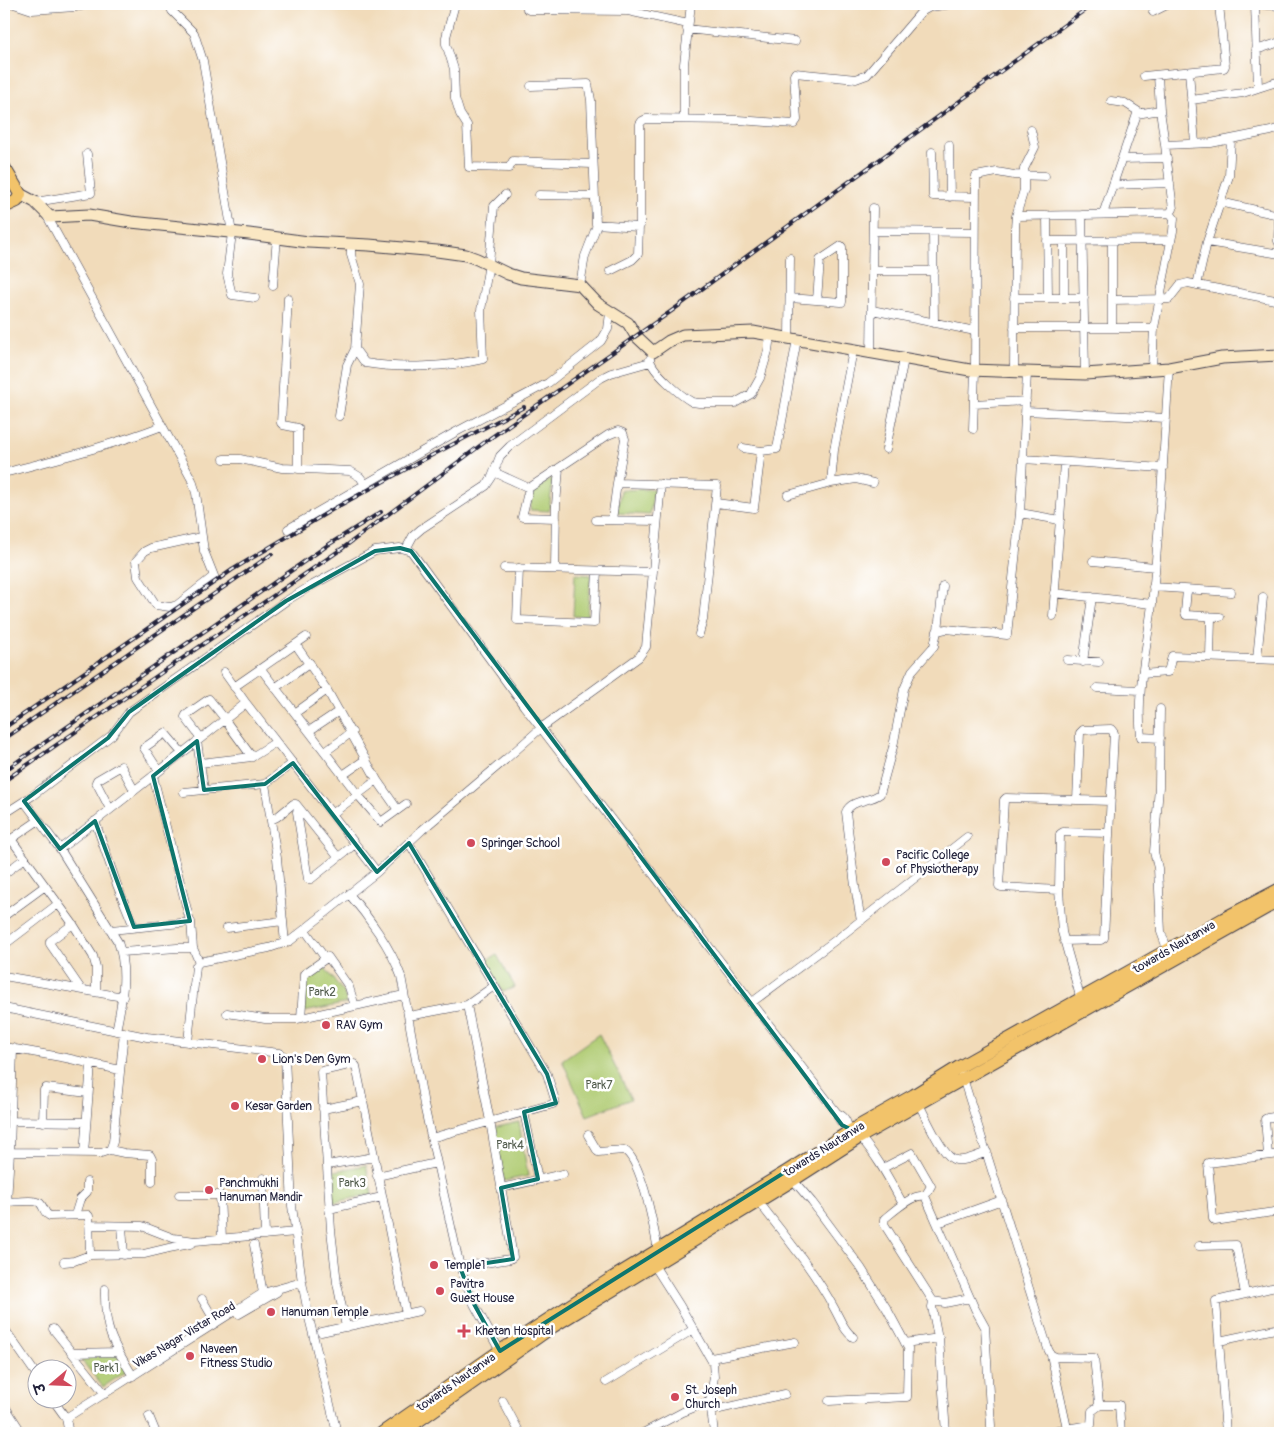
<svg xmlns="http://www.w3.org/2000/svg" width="1284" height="1437" viewBox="0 0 1284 1437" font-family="Pangolin,'Playpen Sans Deva',sans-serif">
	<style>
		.green { fill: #afcb71; stroke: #687656 }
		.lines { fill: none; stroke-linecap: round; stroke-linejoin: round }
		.street-casing { stroke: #413e4e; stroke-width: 9 }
		.secondary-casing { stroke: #413e4e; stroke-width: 13 }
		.primary-casing { stroke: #413e4e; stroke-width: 14 }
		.street { stroke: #fff; stroke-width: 8 }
		.secondary { stroke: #fae7c3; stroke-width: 11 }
		.primary { stroke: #f2c36a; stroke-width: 12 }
		.rail-casing { stroke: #22223b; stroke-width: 4 }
		.rail { stroke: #fff; stroke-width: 2; stroke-dasharray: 5.5; stroke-linecap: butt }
		.marked { fill: none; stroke: #0f766e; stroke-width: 4; stroke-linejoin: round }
		.poi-dot { fill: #d1495b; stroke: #fff; stroke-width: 2 }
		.labels { text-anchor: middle; stroke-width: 5; stroke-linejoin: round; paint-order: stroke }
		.poi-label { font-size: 12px; fill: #22223b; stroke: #fff; text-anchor: start }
		.street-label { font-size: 12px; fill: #22223b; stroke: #fff }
		.park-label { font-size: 12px; fill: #535d4e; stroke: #fff }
	</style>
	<rect width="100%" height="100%" fill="#fff"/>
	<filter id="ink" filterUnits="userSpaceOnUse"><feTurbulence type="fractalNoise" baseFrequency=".02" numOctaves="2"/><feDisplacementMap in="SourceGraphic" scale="10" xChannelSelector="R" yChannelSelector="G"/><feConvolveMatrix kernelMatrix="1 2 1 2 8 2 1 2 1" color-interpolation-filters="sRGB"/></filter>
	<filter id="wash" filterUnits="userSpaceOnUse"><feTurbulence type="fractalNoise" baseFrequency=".0096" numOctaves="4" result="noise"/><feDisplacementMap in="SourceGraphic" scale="20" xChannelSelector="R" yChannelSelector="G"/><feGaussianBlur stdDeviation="1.12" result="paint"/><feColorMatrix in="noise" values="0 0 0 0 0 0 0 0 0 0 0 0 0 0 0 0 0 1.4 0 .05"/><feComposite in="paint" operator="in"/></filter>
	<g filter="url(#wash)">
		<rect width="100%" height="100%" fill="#f1dbba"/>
		<path class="green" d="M553 477 549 511 530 510 532 493Z
			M654 489 650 515 617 513 621 490Z
			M575 574 591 575 587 617 573 616Z
			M497 955 515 987 503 992 485 961Z
			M322 964 344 993 347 1003 304 1012 307 975Z
			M599 1034 631 1099 587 1116 562 1060Z
			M519 1122 528 1176 504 1181 493 1128Z
			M366 1165 372 1194 332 1203 330 1172Z
			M116 1354 127 1371 103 1387 78 1356Z"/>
	</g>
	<g filter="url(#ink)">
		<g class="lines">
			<defs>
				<path id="street" d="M14 4 32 10 75 7 91 4
					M170 4 172 11 194 33 203 61 232 233 227 274 232 295 255 298
					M455 4 446 37V44L454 69 455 98 460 114 467 125 469 167 509 168 513 161 592 164
					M527 4V9L530 10 628 11 688 24
					M1255 4 1280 6
					M4 5 10 4
					M1153 12 1169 4
					M687 29 795 41
					M1256 50 1280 42
					M1189 72 1195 143
					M1158 75 1160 110
					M1144 76 1224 68 1225 66 1219 4
					M531 86 588 84 591 100 596 224 638 227 640 226V124L642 121 646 119 738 120 794 124 797 120 794 75 795 73 856 79 867 75 921 12 930 7 952 4
					M1258 88 1280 81
					M1191 100 1243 93 1258 88 1255 4
					M1111 101 1125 103 1139 112
					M684 119V64L691 4
					M949 145 950 197
					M932 152 933 196 975 197
					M1122 159 1167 158
					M1113 185 1170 183
					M539 195 594 196
					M35 202 91 193 87 154
					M1220 202 1279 215
					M1280 211 1279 215 1278 241 1280 245
					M1103 214 1137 114 1160 110 1165 145
					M1047 215 1048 298
					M47 216 192 480 196 493 204 551 214 576 177 605 170 607 156 605 138 577 136 561 145 551 151 548 201 537
					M1016 216 1082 215
					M873 231 975 232
					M933 232 934 323
					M1047 241 1171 240
					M1064 241V298
					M1112 241V328
					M1207 242 1280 254
					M610 271 632 260 638 254 639 226
					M872 271H934
					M580 285 585 256 597 225
					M1197 285 1207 242 1229 176 1231 139
					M273 286 277 237
					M288 298 281 423 283 425 298 428V469
					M790 298 841 302H842V247L841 246 820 260 817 300
					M1014 298H1084
					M1112 300 1169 299 1180 285 1188 283 1280 301
					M872 310 975 331
					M1014 328H1154
					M789 338 790 258
					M355 349 365 363C400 369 449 367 483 359L481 310 489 264 494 206 505 195
					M871 354 873 208
					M650 359C651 370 681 396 692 402L699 403H735L751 394 760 378 768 351 770 335
					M1152 369 1154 328 1173 231 1174 218 1170 213
					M1014 371 1015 228 1016 216 1024 190V169L1035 147 1031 130
					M1027 372 1023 459 1163 468
					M1085 374 1082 215 1170 213 1173 209 1165 145 1211 143 1271 131 1280 128
					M974 404 1026 401
					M1026 411 1166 418
					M339 416 347 365 355 349 360 284 351 255V245
					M973 429 975 370 976 176 997 172 1014 175 1045 176
					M743 448 761 451
					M886 449 904 359
					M224 459H240L282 468 350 471 360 477 366 485
					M494 472 529 488
					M4 473C57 459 110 446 162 426
					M831 483 856 479 873 483
					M788 495 831 483 834 450 853 350
					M716 503 754 508 761 451 777 449 797 339
					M1020 513 1060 520
					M556 518 522 517 529 488 608 435 618 431 623 433 625 439 617 483 717 486 703 620 699 634
					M596 520 657 521
					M612 520 617 483
					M288 529 454 433 548 383 601 341 608 329 610 313
					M406 549 413 536 421 529 486 486 492 477 500 456 510 446 601 378 611 373 650 362
					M1093 561 1155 567
					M504 568 653 572
					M519 568 517 620 594 623 597 571
					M555 569 556 505 559 468
					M1153 587 1231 592
					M1187 590 1185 612 1186 615 1220 617
					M1054 593 1152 604
					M1053 616 1064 463
					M938 630 943 586
					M296 645 327 690 377 780
					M1210 657 1211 617
					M1257 659 1263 597
					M1067 660 1099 662
					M1083 662 1092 597
					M261 669 358 795 381 822 406 804
					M224 672 246 703
					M1142 674 1168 672 1172 656 1280 660
					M234 687 306 637
					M275 688 310 663
					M1097 688 1140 690
					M1160 709 1159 787 1154 852 1158 868 1161 932 1168 951
					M295 713 327 690
					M225 720 252 757
					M309 731 339 711
					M201 738 185 717 186 715 209 699 225 719
					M1160 738 1141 737C1136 692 1147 649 1152 604 1160 526 1164 446 1169 368
					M197 741 204 790
					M325 752 352 732
					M200 763 252 757 276 742
					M159 771 144 748 165 733 182 753
					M343 775 366 759
					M153 776 190 921
					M265 784 277 858 285 943
					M184 792 265 784 293 763
					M24 801 60 849 118 942C128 970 122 1003 116 1031
					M298 807 297 812 308 879H311L355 844
					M110 809 96 782 97 780 121 766 134 790
					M4 814 32 796 112 735 129 712 286 601 309 587 375 551 400 548 411 551 524 706 837 1113C839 1126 851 1128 860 1137 878 1157 890 1181 903 1204
					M332 814 377 780 398 810
					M271 820 277 817 293 804H296L338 857
					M95 821 117 885 134 927
					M11 839 73 924 93 956 96 967V992
					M409 843 547 1074 555 1100 553 1104 431 1138
					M4 844 39 820
					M60 849 246 703 377 872
					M4 874 25 858
					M1059 890 1001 887 999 886 1004 800 1006 798 1077 800
					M349 894C368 916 391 948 401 976L424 1105 460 1267 474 1304 500 1351
					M4 916 45 886
					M861 921 855 886 846 812C851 799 870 802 880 794L893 747 904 689 912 671 934 646 937 631 946 629 1007 635 1020 513 1023 459
					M73 924 50 941V944L81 989
					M227 928 283 921
					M111 930 191 922 193 948 199 962
					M305 930 325 958
					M1064 941 1101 940 1104 938 1114 733 1111 729 1083 730 1080 733 1077 800 1110 801
					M4 945 58 904
					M122 952 177 948H193
					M4 976 123 997
					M1081 1000 1062 932 1059 890 1060 834 1063 832 1108 833
					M751 1003 841 936 967 837
					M4 1008 147 1037 279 1053 285 1057 292 1206 302 1282 309 1318 337 1433
					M227 1013 265 1019H297L404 995
					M409 1016 467 1005 494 986
					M301 1018 304 974 328 957 349 987 355 1006
					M188 1042 196 966 199 962 269 948 290 941 377 872 422 830 505 760 541 728 639 657 646 647 661 484
					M4 1047 66 1058 120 1070
					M962 1075 1048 1349 1051 1355 1056 1357 1094 1358 1099 1403 1101 1405H1119L1121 1433
					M918 1102C924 1113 943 1159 956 1160 965 1162 978 1155 987 1152
					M323 1109 363 1101
					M524 1112 538 1179
					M837 1113C844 1116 846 1119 848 1127
					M11 1121 86 1122
					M43 1122 44 1090 46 1088 88 1093
					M588 1135 598 1152 624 1150C642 1160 654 1229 658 1250
					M110 1150 124 1153 150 1155 152 1159V1182
					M4 1152H10L13 1048
					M84 1153 91 1064
					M1280 1154 1208 1163 1213 1219 1215 1221 1280 1211
					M1268 1155 1265 1119 1267 1118 1280 1116
					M327 1165 374 1157
					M883 1168 912 1153 931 1186 925 1196
					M377 1176 436 1163
					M263 1178 265 1235
					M793 1180 812 1202 861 1268 887 1309 908 1348 907 1397 829 1401
					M501 1188 563 1174
					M179 1195H220L222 1239
					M758 1201C785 1236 813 1269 834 1308 839 1317 844 1331 853 1337
					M4 1202H7L10 1152 101 1153 110 1150 113 1142 124 1032
					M7 1202C14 1202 35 1199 40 1203 45 1208 43 1213 50 1216L88 1215 89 1216 90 1255
					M329 1209 382 1197
					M75 1215 80 1199 87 1192V1182
					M938 1223 1002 1200
					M89 1225 142 1226 173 1238 195 1241
					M122 1226 124 1255
					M254 1245 263 1293
					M1199 1246 1236 1245 1245 1294
					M64 1262 74 1261 90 1255 144 1254 169 1248 190 1244 195 1241 296 1232
					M654 1265 680 1306 713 1363 714 1377 710 1401 714 1433
					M460 1267 510 1259 513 1257 490 1121 467 1005
					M105 1289C104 1329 112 1343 133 1376
					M970 1298 945 1303 933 1301 884 1224V1219C894 1211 913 1193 925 1196L975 1309 985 1327 991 1426
					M202 1299 216 1323
					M933 1301 932 1307 938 1338
					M239 1314 277 1292
					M346 1327 337 1283 331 1230 321 1072 322 1071 354 1064 356 1066 406 1314
					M4 1328 38 1377
					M53 1329 105 1394
					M321 1332 419 1311
					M1219 1341 1280 1328
					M905 1343 939 1338 946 1433
					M73 1353 118 1352
					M1051 1355 1067 1428
					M711 1358 795 1342
					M606 1382 694 1329
					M53 1400 66 1418 68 1429
					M503 1401 520 1433
					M4 1405 22 1433
					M711 1411 785 1394
					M149 1416 156 1433
					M66 1418 263 1293 302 1282
					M643 1433 683 1412 710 1401
					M1039 1433 1091 1425 1092 1411 1100 1405
					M1226 1433 1216 1301 1280 1286"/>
				<path id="secondary" d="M20 194 35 202 50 217 89 215 131 222 249 234 308 242 369 245 437 251 466 255 477 259 508 274 521 278 580 285 598 304 628 323 636 336 653 352 669 341 683 335 753 332 970 370 1085 374 1169 368 1222 358 1280 355"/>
				<path id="primary" d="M4 167 20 194 17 201 4 207
					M382 1433 500 1351 609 1280 786 1172 852 1130 914 1095 959 1067 1223 919 1280 889
					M401 1433 552 1327 793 1180 860 1137 1280 900"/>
			</defs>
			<use href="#street" class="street-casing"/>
			<use href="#secondary" class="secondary-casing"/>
			<use href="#primary" class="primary-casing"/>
			<use href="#street" class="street"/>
			<use href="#secondary" class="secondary"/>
			<use href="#primary" class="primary"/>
			<defs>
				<path id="rail" d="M4 728 232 570 335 508 419 462 524 407
					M4 739 272 554
					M4 771 328 545 381 512
					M4 781 343 548 489 439 673 310 1093 4"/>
			</defs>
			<use href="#rail" class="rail-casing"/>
			<use href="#rail" class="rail"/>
		</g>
	</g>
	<path class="marked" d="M400 548 411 551 842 1125 852 1130 500 1351 474 1304 460 1267 513 1259 501 1188 538 1179 524 1112 556 1103 547 1074 409 843 377 872 293 763 265 784 204 790 197 741 153 776 190 921 134 927 95 821 60 849 24 801 108 738 129 712 286 601 375 551Z"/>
	<g class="poi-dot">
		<circle cx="471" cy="843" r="5"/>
		<circle cx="886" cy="862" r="5"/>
		<circle cx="326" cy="1025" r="5"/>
		<circle cx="262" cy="1059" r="5"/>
		<circle cx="235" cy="1106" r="5"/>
		<circle cx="209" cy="1190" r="5"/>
		<circle cx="434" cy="1265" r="5"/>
		<circle cx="440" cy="1291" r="5"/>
		<circle cx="271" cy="1312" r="5"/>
		<path d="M461.5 1323.5h5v5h5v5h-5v5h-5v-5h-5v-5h5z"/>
		<circle cx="190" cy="1356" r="5"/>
		<circle cx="675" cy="1397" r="5"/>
	</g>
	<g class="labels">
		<g class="poi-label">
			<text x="481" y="847">Springer School</text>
			<text x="896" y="859">Pacific College<tspan x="896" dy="14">of Physiotherapy</tspan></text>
			<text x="336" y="1029">RAV Gym</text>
			<text x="272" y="1063">Lion's Den Gym</text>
			<text x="245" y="1110">Kesar Garden</text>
			<text x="219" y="1187">Panchmukhi<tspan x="219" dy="14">Hanuman Mandir</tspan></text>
			<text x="444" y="1269">Temple1</text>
			<text x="450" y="1288">Pavitra<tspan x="450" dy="14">Guest House</tspan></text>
			<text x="281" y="1316">Hanuman Temple</text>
			<text x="475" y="1335">Khetan Hospital</text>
			<text x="200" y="1353">Naveen<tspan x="200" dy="14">Fitness Studio</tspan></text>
			<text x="685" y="1394">St. Joseph<tspan x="685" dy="14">Church</tspan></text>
		</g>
		<g class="street-label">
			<text transform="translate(1174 947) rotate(-30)" y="4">towards Nautanwa</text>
			<text transform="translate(824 1149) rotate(-32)" y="4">towards Nautanwa</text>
			<text transform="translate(184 1335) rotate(-31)" y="4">Vikas Nagar Vistar Road</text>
			<text transform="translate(456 1382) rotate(-35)" y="4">towards Nautanwa</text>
		</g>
		<g class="park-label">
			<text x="322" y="996">Park2</text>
			<text x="599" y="1089">Park7</text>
			<text x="510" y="1149">Park4</text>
			<text x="352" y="1187">Park3</text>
			<text x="106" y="1372">Park1</text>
		</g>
	</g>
	<rect width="1284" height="1437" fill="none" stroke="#fff" stroke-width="20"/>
	<g transform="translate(52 1384) rotate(251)"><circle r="24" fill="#ffffff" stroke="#a7a7b1"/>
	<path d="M0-4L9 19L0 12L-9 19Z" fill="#d1495b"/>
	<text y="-8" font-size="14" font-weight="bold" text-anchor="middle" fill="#22223b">उ</text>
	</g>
</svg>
